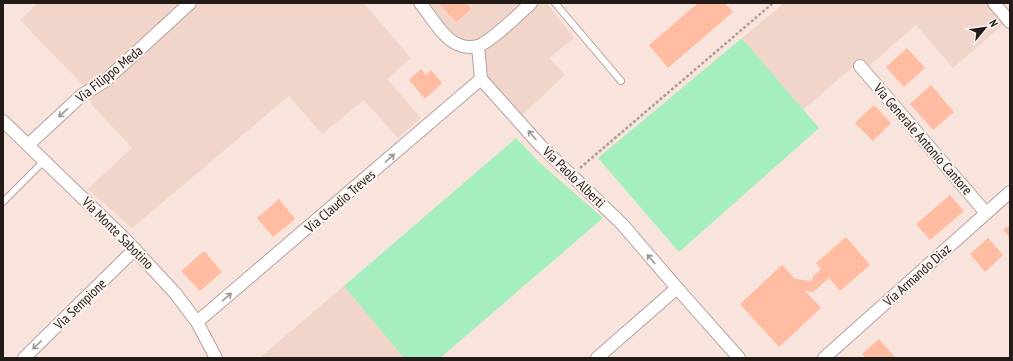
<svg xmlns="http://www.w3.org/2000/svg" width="1013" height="361" viewBox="0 0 1013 361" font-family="'PT Sans Narrow',sans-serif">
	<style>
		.built { fill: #f2d5ca }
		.green { fill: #a5eebe }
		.building { fill: #ffbca3 }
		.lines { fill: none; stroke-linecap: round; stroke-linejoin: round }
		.lane-casing { stroke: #b5a29b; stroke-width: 8 }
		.street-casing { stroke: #b5a29b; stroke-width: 14 }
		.path { stroke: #ae9f98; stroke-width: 2.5; stroke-dasharray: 3 2; stroke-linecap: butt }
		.lane { stroke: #fff; stroke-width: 6 }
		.street { stroke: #fff; stroke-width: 12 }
		.oneway { stroke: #9c9897 }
		.labels { text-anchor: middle; stroke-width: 4; stroke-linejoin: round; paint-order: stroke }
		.street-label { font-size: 14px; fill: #221b18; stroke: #fcf4f1 }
	</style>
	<rect width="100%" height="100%" fill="#f8e4dc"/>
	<path class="built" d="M38 3H364L411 58 387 79 421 118 398 138 364 100 322 134 289 96 132 228 88 189 132 148 92 105 83 85 20 20Z
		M423 3H547L574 38 549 58 565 75 518 119 481 75 475 43 457 40Z
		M784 3H988L1005 23 953 68 916 25 869 66 862 59 803 110 742 38Z
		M344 286 404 358H259Z"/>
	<path class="green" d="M742 38 819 128 679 252 598 158Z
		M516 138 540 163 603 218 440 358H404L344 286Z"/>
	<path class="building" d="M439 3H466L471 9 456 22Z
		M698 3H725L733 12 668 68 649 45Z
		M907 48 925 68 904 87 886 67Z
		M421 69 426 75 431 70 442 83 425 99 409 80Z
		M931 85 954 112 933 130 910 104Z
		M874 105 891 123 873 141 855 123Z
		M950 195 964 211 930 240 916 224Z
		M279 199 295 219 273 237 257 218Z
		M1010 225V238L1003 230Z
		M846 237 870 265 840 291 829 278 813 292 805 291 821 308 779 347 740 304 782 265 795 279 812 281 813 276 821 269 816 263Z
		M988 238 1003 255 985 272 970 254Z
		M204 251 222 272 200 291 181 271Z
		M879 339 896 358H866L862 354Z"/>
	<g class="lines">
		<defs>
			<path id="lane" d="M555 3 621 81
				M3 202 44 161"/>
			<path id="street" d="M420 3C430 15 443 38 457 44 463 47 472 48 478 46 492 41 519 14 531 3
				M994 3 1010 22
				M478 46 481 79 540 145 622 224 677 288 739 358
				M860 66 986 213
				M3 121 125 239 175 293 197 322 216 358
				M28 145 82 95 105 81 190 3
				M197 322 481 79
				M24 358 135 249
				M597 358 677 288
				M824 358 1010 192"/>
		</defs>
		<use href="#lane" class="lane-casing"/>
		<use href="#street" class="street-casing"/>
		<path class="path" d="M580 168 773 3"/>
		<use href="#lane" class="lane"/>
		<use href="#street" class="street"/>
	</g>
	<defs><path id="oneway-shaft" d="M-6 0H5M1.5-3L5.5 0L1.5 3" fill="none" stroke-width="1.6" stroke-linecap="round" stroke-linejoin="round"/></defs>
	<g class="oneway">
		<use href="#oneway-shaft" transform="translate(63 113) rotate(137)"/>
		<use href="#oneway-shaft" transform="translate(532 135) rotate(-132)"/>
		<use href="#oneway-shaft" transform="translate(390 158) rotate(-41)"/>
		<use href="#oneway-shaft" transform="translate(651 259) rotate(-130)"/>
		<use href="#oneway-shaft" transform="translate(227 297) rotate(-41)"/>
		<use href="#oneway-shaft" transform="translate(37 345) rotate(136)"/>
	</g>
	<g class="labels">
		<g class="street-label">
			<text transform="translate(109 74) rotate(-39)" y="5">Via Filippo Meda</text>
			<text transform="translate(923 139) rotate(49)" y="5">Via Generale Antonio Cantore</text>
			<text transform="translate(574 177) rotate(44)" y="5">Via Paolo Alberti</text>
			<text transform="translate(340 201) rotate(-41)" y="5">Via Claudio Treves</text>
			<text transform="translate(118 233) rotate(45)" y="5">Via Monte Sabotino</text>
			<text transform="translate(917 275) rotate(-42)" y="5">Via Armando Diaz</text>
			<text transform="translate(80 304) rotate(-44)" y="5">Via Sempione</text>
		</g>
	</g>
	<rect width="1013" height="361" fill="none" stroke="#221b18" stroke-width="8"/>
	<g transform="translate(985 28) rotate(61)" stroke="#fcf4f1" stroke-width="3" paint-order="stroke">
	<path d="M0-3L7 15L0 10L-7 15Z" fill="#221b18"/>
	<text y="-6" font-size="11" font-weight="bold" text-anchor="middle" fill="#221b18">N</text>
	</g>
</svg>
